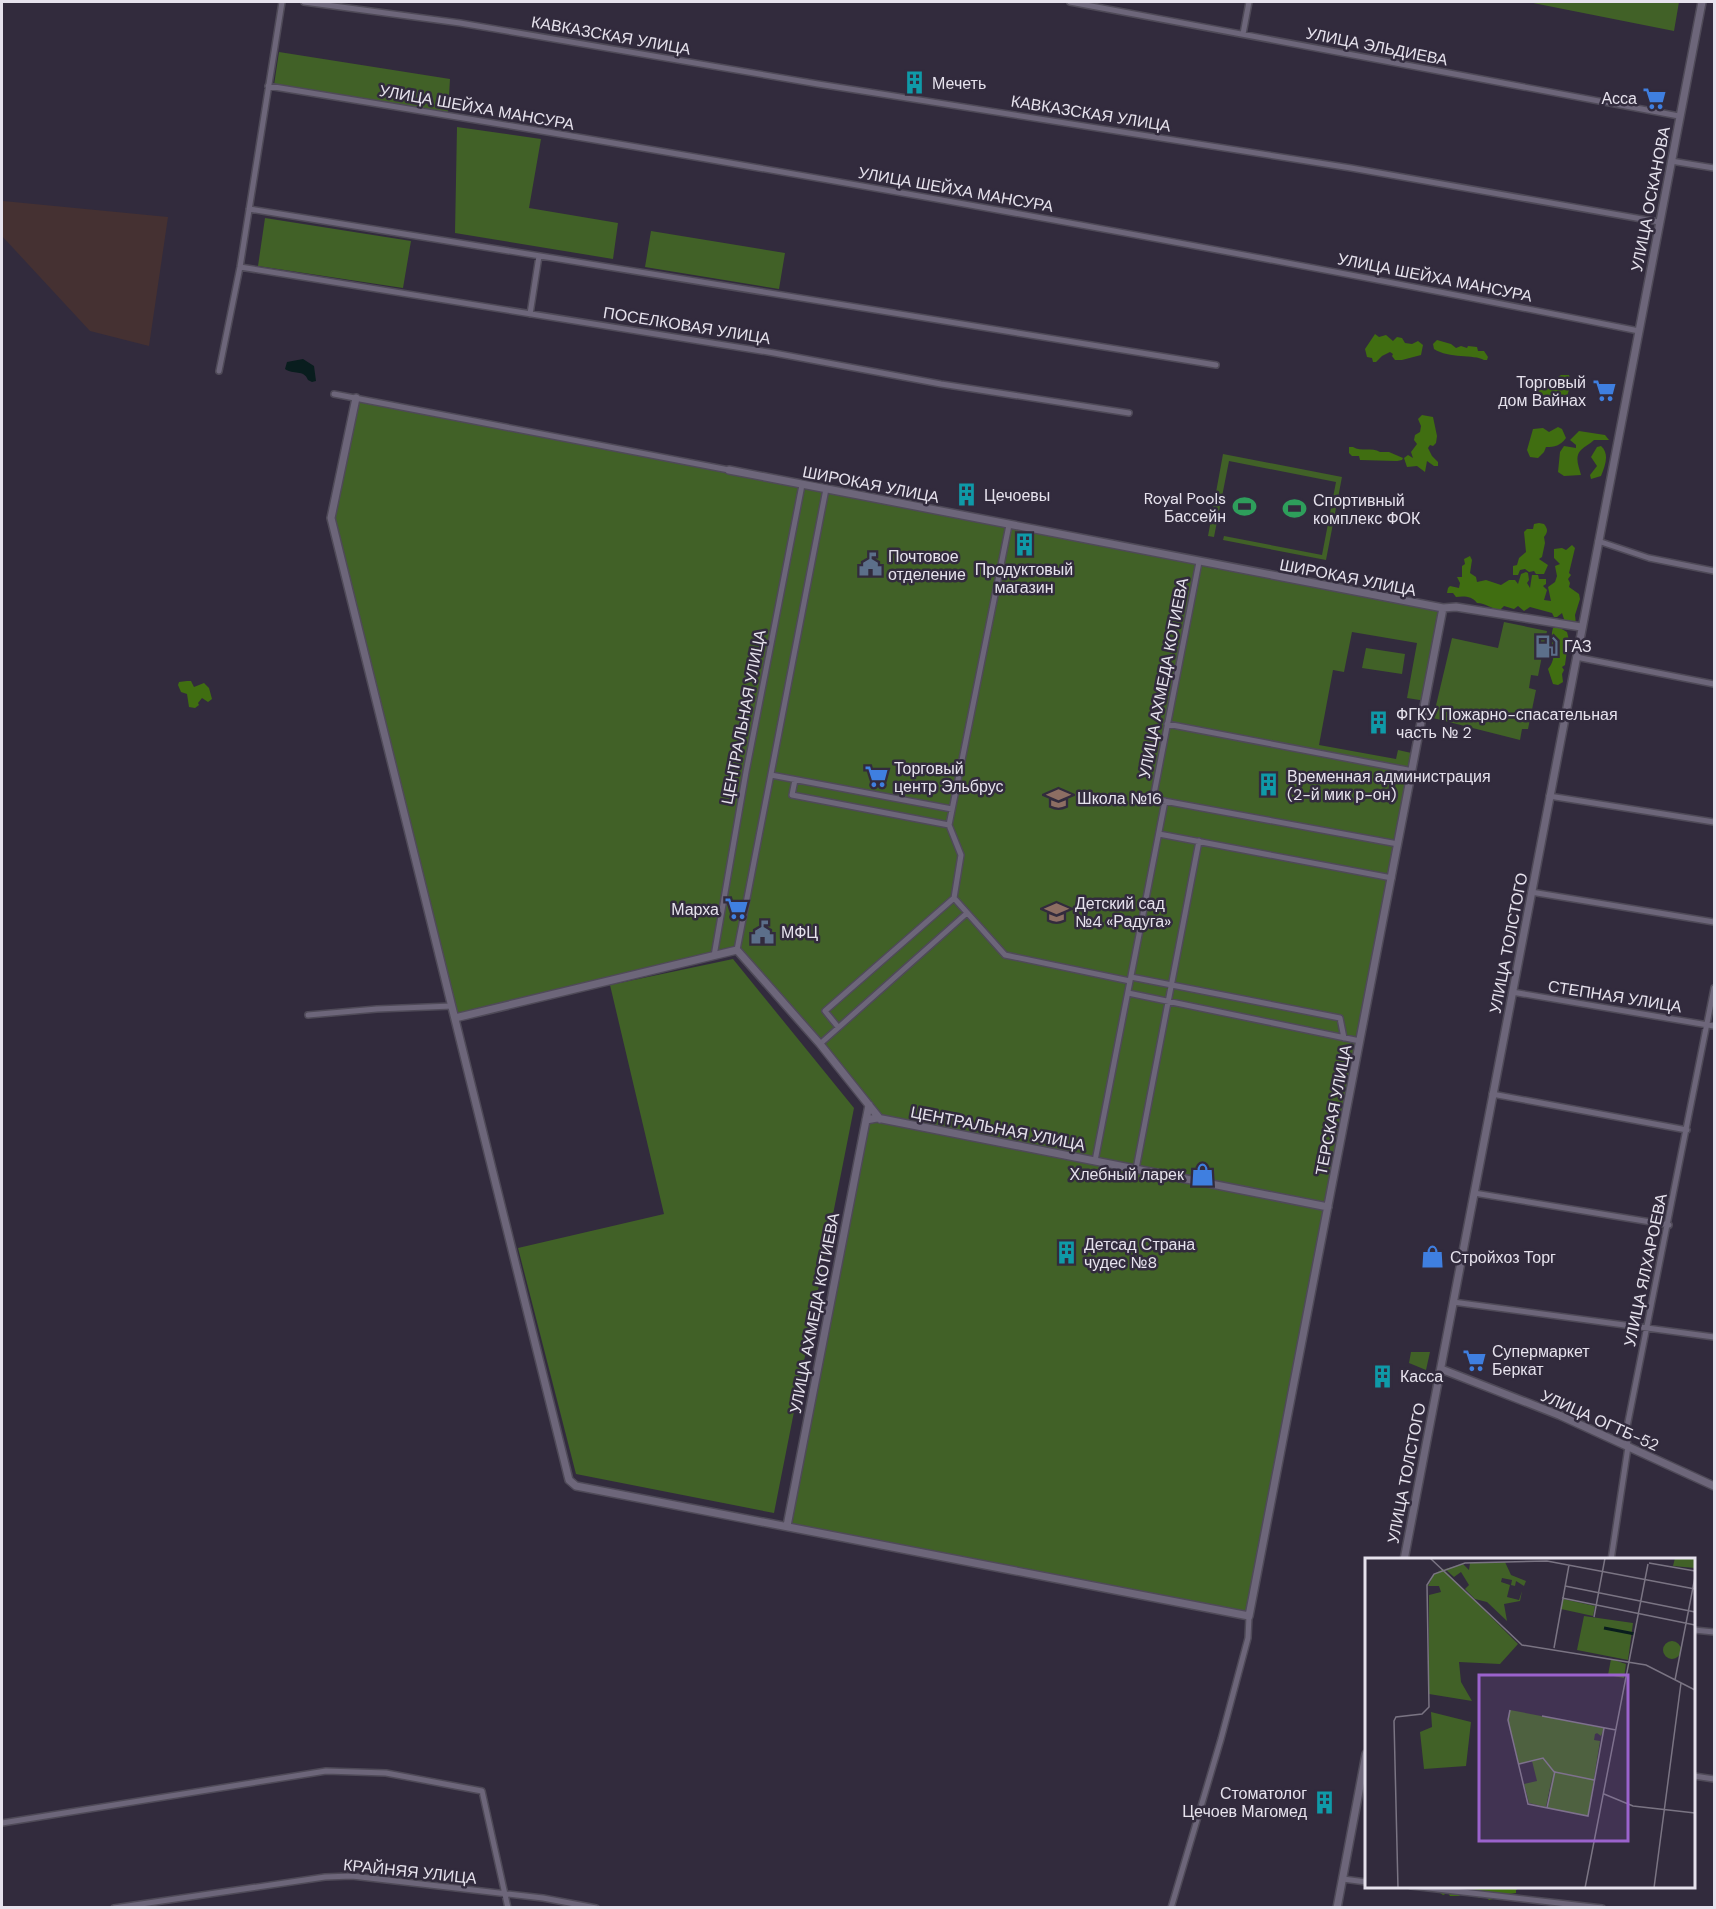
<svg xmlns="http://www.w3.org/2000/svg" width="1716" height="1909" viewBox="0 0 1716 1909" font-family="'DM Sans',sans-serif">
	<style>
		.industrial { fill: #453132 }
		.green { fill: #416127 }
		.forest { fill: #406e11 }
		.water { fill: #091d1e }
		.lines { fill: none; stroke-linecap: round; stroke-linejoin: round }
		.street-casing { stroke: #4f4a58; stroke-width: 8 }
		.secondary-casing { stroke: #4f4a58; stroke-width: 10 }
		.street { stroke: #6d667a; stroke-width: 5 }
		.secondary { stroke: #6d667a; stroke-width: 7 }
		.labels { text-anchor: middle; stroke-width: 5; stroke-linejoin: round; paint-order: stroke }
		.street-label { font-size: 16px; fill: #e6e2ed; stroke: #322b3d }
		.poi-label { font-size: 16px; fill: #e6e2ed; stroke: #322b3d; text-anchor: start }
		.inset-river { fill: none; stroke: #091d1e; stroke-width: 3 }
		.inset-road { fill: none; stroke: #7a7483; stroke-width: 1.5 }
		.view { fill: #9b63cd; fill-opacity: 0.15; stroke: #9b63cd; stroke-width: 3 }
		.inset-edge { fill: none; stroke: #e6e2ed; stroke-width: 3 }
	</style>
	<rect width="100%" height="100%" fill="#322b3d"/>
	<path class="industrial" d="M3 201 168 217 149 346 90 331 2 236Z"/>
	<path class="green" d="M1528 2H1679L1674 31Z
		M279 52 450 79 448 113 274 85Z
		M457 127 541 139 529 208 618 223 613 259 455 233Z
		M265 218 411 241 403 288 258 266Z
		M651 231 785 253 779 289 645 267Z
		M356 398 1443 608 1426 701 1407 698 1417 643 1352 632 1344 672 1333 670 1319 745 1396 759 1398 750 1416 754 1249 1616 787 1526 869 1105 737 950 455 1018 331 518Z
		M1223 454 1342 477 1326 560 1223 540 1224 536 1322 555 1336 482 1229 461 1214 537 1208 536Z
		M1504 622 1547 631 1538 676 1531 675 1529 688 1536 690 1528 729H1522L1520 740 1433 718 1452 638 1498 648Z
		M1366 648 1405 654 1402 674 1362 668Z
		M733 959 854 1108 774 1513 576 1474 518 1248 664 1214 610 985Z
		M1411 1352H1430L1426 1370 1409 1363Z"/>
	<path class="forest" d="M1375 334 1379 337 1386 335 1393 341 1397 337 1402 338 1405 343 1412 344 1418 341 1423 345 1421 355 1402 360H1395L1392 356 1393 354 1390 352 1382 356 1376 362H1373L1372 358 1367 357 1365 349Z
		M1437 340 1451 344 1456 348 1461 346 1467 348 1468 346 1477 347 1478 351H1484L1488 357 1487 360H1484C1474 354 1449 359 1434 349L1433 344Z
		M1561 375H1569L1571 383 1565 403 1556 405 1549 400 1541 406 1536 404 1533 395C1538 386 1543 386 1553 385L1554 380Z
		M1422 415 1433 417 1437 436 1436 443 1433 446 1430 445 1428 448 1432 456 1438 462V466H1434L1427 461 1425 472 1417 466 1407 467 1404 458 1408 455 1413 458 1411 452 1417 444 1414 440 1415 435 1420 432 1421 426 1418 419Z
		M1558 427 1562 429 1566 438C1560 446 1555 447 1546 447L1544 452 1538 458 1530 457 1527 450 1533 429 1543 428 1549 432Z
		M1579 431 1605 435 1609 440H1594C1590 444 1585 446 1581 450 1574 457 1579 467 1581 475L1564 476 1558 472 1560 452 1564 446 1576 448V445L1570 440Z
		M1601 446C1610 454 1605 466 1601 476L1591 479 1590 475 1597 466 1591 457 1597 447Z
		M1349 447H1353C1361 452 1372 447 1380 452H1389L1403 458 1402 460 1397 461 1360 460 1359 456H1352L1349 453Z
		M1539 523 1544 524C1548 529 1548 532 1544 537L1545 543 1542 557 1539 559 1548 565 1544 574H1536L1534 571 1529 572 1525 569 1520 570 1518 575H1513V566L1517 565 1519 558 1526 552 1524 532 1527 529H1533L1534 524Z
		M1572 545 1575 548 1569 573 1571 575 1568 579 1570 583 1569 587 1579 594 1580 599 1575 615 1576 624 1565 622 1562 613 1557 617H1554L1552 613 1530 607 1524 611 1518 606 1514 609 1504 606 1500 610C1491 609 1486 603 1477 603 1472 596 1464 596 1456 597L1453 593H1447L1448 588 1450 586 1459 588 1460 583 1457 577H1462V566L1465 564 1464 559 1470 556 1472 560 1470 573 1476 577 1477 582 1486 580 1501 585 1509 580H1515L1518 584 1521 574 1526 572 1528 573 1529 580 1527 583 1530 588 1532 575H1538L1539 579H1546V584L1543 586 1547 590 1544 600 1551 601 1548 587 1555 582 1557 576 1555 566 1560 564 1554 558V549L1562 548 1566 550Z
		M1553 628H1560L1567 632 1570 644 1567 650 1565 665 1562 667 1564 670 1562 674 1563 682 1558 685 1553 684 1548 669C1560 654 1548 644 1553 628Z
		M187 681H191L194 687 204 683 209 688 212 699 208 702 202 698 198 703 199 705 195 708 189 707 187 694 181 692 178 685 179 682Z
		M1432 1887 1521 1886V1887L1516 1890V1893L1509 1894 1506 1898 1492 1897 1493 1899 1489 1900 1487 1898H1479L1466 1889 1459 1896H1450L1448 1893 1443 1895Z"/>
	<path class="water" d="M303 359 314 366 316 381 312 382 308 380C304 369 293 375 285 369L287 362Z"/>
	<g class="lines">
		<defs>
			<path id="street" d="M304 2 460 23 818 84 1351 168 1659 222
				M1070 2 1679 116
				M1243 34 1249 2
				M268 86C726 160 1183 240 1639 331
				M1671 161 1714 168
				M249 209 1216 365
				M240 267 774 353 941 384 1129 413
				M530 314 539 256
				M219 371 240 267 282 2
				M334 394 729 470
				M1009 525 949 825 961 855 954 898 1005 955 1130 981
				M1598 541 1649 558 1714 571
				M1199 562 1153 799 1398 844
				M1576 657 1714 684
				M1167 724 1413 771
				M771 775 952 809
				M795 780 792 795 949 825
				M1549 796 1714 822
				M1159 834 1392 878
				M1531 892 1714 922
				M737 950 826 489
				M714 956 746 772 802 485
				M1131 977 1340 1018 1344 1038
				M1512 992 1714 1026
				M1128 993 1360 1041
				M308 1015 377 1009 452 1006
				M838 1027 825 1011 954 898
				M820 1044 967 913
				M1492 1094 1687 1130
				M1095 1161 1165 801
				M1136 1169 1199 841
				M1474 1193 1669 1225
				M1453 1302 1714 1337
				M1611 1560 1628 1447 1626 1432 1714 988
				M1694 1630 1714 1632
				M1694 1776 1714 1779
				M2 1823 326 1771 386 1773 482 1791 508 1908
				M1343 1879 1366 1882
				M1411 1886 1602 1908
				M114 1908 325 1877 352 1876 543 1898 596 1908
				M1171 1908 1221 1739 1248 1638 1249 1616"/>
			<path id="secondary" d="M356 398 331 518 569 1480 576 1486 1249 1616 1443 608
				M729 470 1443 608 1456 607 1581 627
				M455 1018 737 950 820 1044 880 1119
				M866 1120 877 1118 1328 1207
				M1441 1369 1559 1415 1714 1486
				M787 1526 869 1105
				M1404 1560 1702 2
				M1337 1908 1366 1754"/>
		</defs>
		<use href="#street" class="street-casing"/>
		<use href="#secondary" class="secondary-casing"/>
		<use href="#street" class="street"/>
		<use href="#secondary" class="secondary"/>
	</g>
	<defs>
		<symbol id="building-bare" viewBox="-9 -9 18 18"><path d="M-4-6H4V6H1V3H-1V6H-4ZM-2.5-4.3h1.7v1.8h-1.7ZM.8-4.3h1.7v1.8H.8ZM-2.5-1h1.7V.8h-1.7ZM.8-1h1.7V.8H.8Z" fill="#0f9aa8" stroke="#322b3d" stroke-width="2.5" paint-order="stroke"/></symbol>
		<symbol id="supermarket-bare" viewBox="-9 -9 18 18"><path d="M-6-5.5h2.5l.6 2H6L4.5 2H-2.5L-4.4-4H-6ZM-1.5 3.2a1.3 1.3 0 1 0 .1 0ZM3 3.2a1.3 1.3 0 1 0 .1 0Z" fill="#3f7fe0" stroke="#322b3d" stroke-width="2.5" paint-order="stroke"/></symbol>
		<symbol id="stadium-bare" viewBox="-9 -9 18 18"><path d="M0-5a6.5 5 0 1 0 0 10a6.5 5 0 1 0 0-10ZM-3.5-1.8h7v3.6h-7Z" fill="#2e9e5b" stroke="#322b3d" stroke-width="2.5" paint-order="stroke"/></symbol>
		<symbol id="civic-bare" viewBox="-9 -9 18 18"><path d="M-.6-6.5H3V-4.5H.6V-3L4-1V1h2V6H-6V1h2V-1L-.6-3ZM-1.2 2.5V6h2.4V2.5Z" fill="#5c6f8a" stroke="#322b3d" stroke-width="2.5" paint-order="stroke"/></symbol>
		<symbol id="fuel-bare" viewBox="-9 -9 18 18"><path d="M-5.5-6h7V0h2V4h1.3V-2.5L3-4.5l.8-.8L6-3V5H2.5V1h-1V6h-7ZM-4.2-4.7v3.2H.2V-4.7Z" fill="#5c6f8a" stroke="#322b3d" stroke-width="2.5" paint-order="stroke"/></symbol>
		<symbol id="school-bare" viewBox="-9 -9 18 18"><path d="M0-5L7-2L0 1L-7-2ZM-4 1L0 2.5L4 1V4Q0 6-4 4Z" fill="#8d6e63" stroke="#322b3d" stroke-width="2.5" paint-order="stroke"/></symbol>
		<symbol id="shop-bare" viewBox="-9 -9 18 18"><path d="M-5-2.5h2.3a2.7 3.5 0 0 1 5.4 0H5L5.5 6h-11ZM-1.5-2.5h3a1.5 2.3 0 0 0-3 0Z" fill="#3f7fe0" stroke="#322b3d" stroke-width="2.5" paint-order="stroke"/></symbol>
	</defs>
	<g fill-rule="evenodd">
		<use href="#building-bare" x="898" y="66" width="33" height="33"/>
		<use href="#supermarket-bare" x="1638" y="82" width="33" height="33"/>
		<use href="#supermarket-bare" x="1588" y="374" width="33" height="33"/>
		<use href="#building-bare" x="950" y="478" width="33" height="33"/>
		<use href="#stadium-bare" x="1228" y="490" width="33" height="33"/>
		<use href="#stadium-bare" x="1278" y="492" width="33" height="33"/>
		<use href="#building-bare" x="1008" y="528" width="33" height="33"/>
		<use href="#civic-bare" x="854" y="548" width="33" height="33"/>
		<use href="#fuel-bare" x="1530" y="630" width="33" height="33"/>
		<use href="#building-bare" x="1362" y="706" width="33" height="33"/>
		<use href="#supermarket-bare" x="860" y="760" width="33" height="33"/>
		<use href="#building-bare" x="1252" y="768" width="33" height="33"/>
		<use href="#school-bare" x="1042" y="782" width="33" height="33"/>
		<use href="#supermarket-bare" x="720" y="892" width="33" height="33"/>
		<use href="#school-bare" x="1040" y="896" width="33" height="33"/>
		<use href="#civic-bare" x="746" y="916" width="33" height="33"/>
		<use href="#shop-bare" x="1186" y="1158" width="33" height="33"/>
		<use href="#building-bare" x="1050" y="1236" width="33" height="33"/>
		<use href="#shop-bare" x="1416" y="1240" width="33" height="33"/>
		<use href="#supermarket-bare" x="1458" y="1344" width="33" height="33"/>
		<use href="#building-bare" x="1366" y="1360" width="33" height="33"/>
		<use href="#building-bare" x="1308" y="1786" width="33" height="33"/>
	</g>
	<g class="labels">
		<g class="street-label">
			<text transform="translate(611 35) rotate(10)" y="6">КАВКАЗСКАЯ УЛИЦА</text>
			<text transform="translate(1377 46) rotate(11)" y="6">УЛИЦА ЭЛЬДИЕВА</text>
			<text transform="translate(477 107) rotate(10)" y="6">УЛИЦА ШЕЙХА МАНСУРА</text>
			<text transform="translate(1091 113) rotate(9)" y="6">КАВКАЗСКАЯ УЛИЦА</text>
			<text transform="translate(956 189) rotate(10)" y="6">УЛИЦА ШЕЙХА МАНСУРА</text>
			<text transform="translate(1650 199) rotate(-79)" y="6">УЛИЦА ОСКАНОВА</text>
			<text transform="translate(1435 277) rotate(11)" y="6">УЛИЦА ШЕЙХА МАНСУРА</text>
			<text transform="translate(687 325) rotate(9)" y="6">ПОСЕЛКОВАЯ УЛИЦА</text>
			<text transform="translate(871 484) rotate(11)" y="6">ШИРОКАЯ УЛИЦА</text>
			<text transform="translate(1348 577) rotate(11)" y="6">ШИРОКАЯ УЛИЦА</text>
			<text transform="translate(1163 678) rotate(-79)" y="6">УЛИЦА АХМЕДА КОТИЕВА</text>
			<text transform="translate(743 717) rotate(-79)" y="6">ЦЕНТРАЛЬНАЯ УЛИЦА</text>
			<text transform="translate(1508 943) rotate(-79)" y="6">УЛИЦА ТОЛСТОГО</text>
			<text transform="translate(1615 996) rotate(9)" y="6">СТЕПНАЯ УЛИЦА</text>
			<text transform="translate(1333 1110) rotate(-79)" y="6">ТЕРСКАЯ УЛИЦА</text>
			<text transform="translate(998 1128) rotate(11)" y="6">ЦЕНТРАЛЬНАЯ УЛИЦА</text>
			<text transform="translate(1645 1270) rotate(-78)" y="6">УЛИЦА ЯЛХАРОЕВА</text>
			<text transform="translate(814 1313) rotate(-79)" y="6">УЛИЦА АХМЕДА КОТИЕВА</text>
			<text transform="translate(1600 1420) rotate(24)" y="6">УЛИЦА ОГТБ-52</text>
			<text transform="translate(1406 1473) rotate(-79)" y="6">УЛИЦА ТОЛСТОГО</text>
			<text transform="translate(410 1871) rotate(6)" y="6">КРАЙНЯЯ УЛИЦА</text>
		</g>
		<g class="poi-label">
			<text x="932" y="89">Мечеть</text>
			<text x="1637" y="104" text-anchor="end">Асса</text>
			<text x="1586" y="388" text-anchor="end">Торговый<tspan x="1586" dy="18">дом Вайнах</tspan></text>
			<text x="984" y="501">Цечоевы</text>
			<text x="1226" y="504" text-anchor="end">Royal Pools<tspan x="1226" dy="18">Бассейн</tspan></text>
			<text x="1313" y="506">Спортивный<tspan x="1313" dy="18">комплекс ФОК</tspan></text>
			<text x="888" y="562">Почтовое<tspan x="888" dy="18">отделение</tspan></text>
			<text x="1024" y="575" text-anchor="middle">Продуктовый<tspan x="1024" dy="18">магазин</tspan></text>
			<text x="1564" y="652">ГАЗ</text>
			<text x="1396" y="720">ФГКУ Пожарно-спасательная<tspan x="1396" dy="18">часть № 2</tspan></text>
			<text x="894" y="774">Торговый<tspan x="894" dy="18">центр Эльбрус</tspan></text>
			<text x="1287" y="782">Временная администрация<tspan x="1287" dy="18">(2-й мик р-он)</tspan></text>
			<text x="1077" y="804">Школа №16</text>
			<text x="1075" y="909">Детский сад<tspan x="1075" dy="18">№4 «Радуга»</tspan></text>
			<text x="719" y="915" text-anchor="end">Марха</text>
			<text x="781" y="938">МФЦ</text>
			<text x="1184" y="1180" text-anchor="end">Хлебный ларек</text>
			<text x="1084" y="1250">Детсад Страна<tspan x="1084" dy="18">чудес №8</tspan></text>
			<text x="1450" y="1263">Стройхоз Торг</text>
			<text x="1492" y="1357">Супермаркет<tspan x="1492" dy="18">Беркат</tspan></text>
			<text x="1400" y="1382">Касса</text>
			<text x="1307" y="1799" text-anchor="end">Стоматолог<tspan x="1307" dy="18">Цечоев Магомед</tspan></text>
		</g>
	</g>
	<g transform="translate(1365 1558)">
		<rect width="330" height="330" fill="#322b3d"/>
		<path d="M310 0H330V10L308 8ZM140 4 146 17 161 23 159 28 151 23 150 28 146 27 147 22 137 20 136 24 145 27 142 39 154 42 157 33 155 43 139 46 142 63 122 44 110 41 100 31 104 27 96 14 89 19 80 11 98 6 104 12 105 5ZM78 11 153 86 135 106 94 104 96 124 107 143 64 136V37L76 34 74 28H63L69 16ZM198 41 230 48 228 58 196 51ZM219 58 268 65 263 102 212 92ZM298 92a9 9 0 1 1 18 0a9 9 0 1 1-18 0ZM246 101 261 106 259 120 243 117ZM145 152 239 170 236 178 232 175 237 173 230 176 229 182 235 183 223 258 182 250 188 214 181 249 164 245 159 226 172 223 167 203 154 206 143 162ZM66 154 106 164 101 208 59 211 55 174 67 169Z" fill="#416127"/>
		<path class="inset-river" d="M239 70 270 76"/>
		<path class="inset-road" d="M65 0 157 87 281 107 330 132M284 5 330 13M200 28 330 54M197 40 330 67M229 59 240 0M189 90 204 7M310 122 330 19M145 152 143 162 163 246 223 258 239 170M177 158 251 172M154 206 178 200 190 215M190 214 229 222M239 236 268 248 330 255M182 250 190 213M33 330 29 163 31 159 57 156 64 149 62 27 69 16 100 5 182 3 330 31M220 330 283 6M289 330 316 125"/>
		<path class="view" d="M114 117H263V283H114Z"/>
		<rect width="330" height="330" class="inset-edge"/>
	</g>
	<rect width="1716" height="1909" fill="none" stroke="#e6e2ed" stroke-width="6"/>
</svg>
